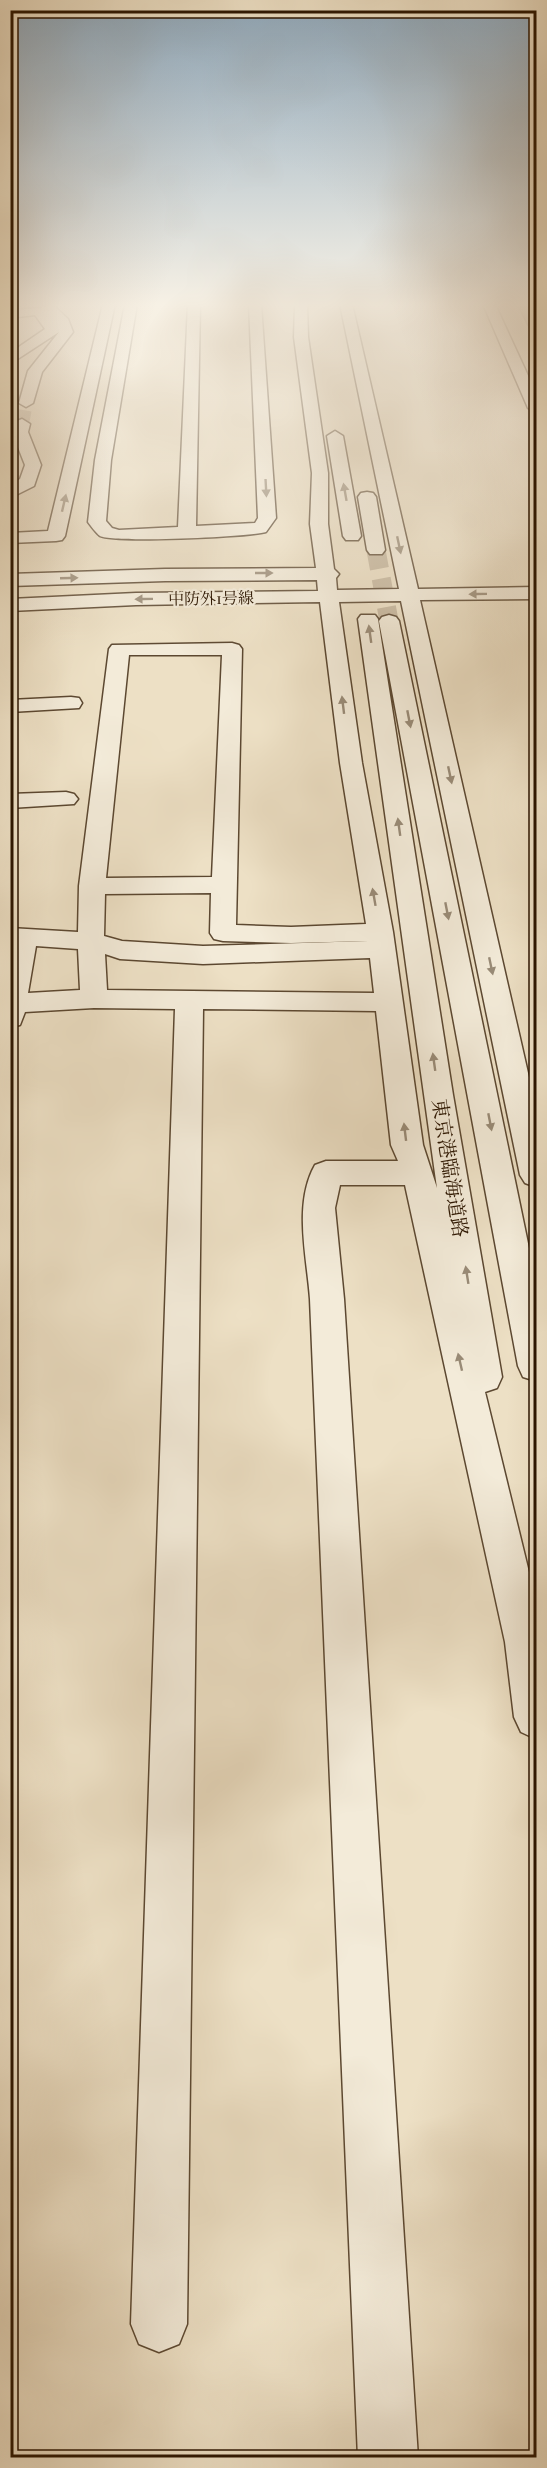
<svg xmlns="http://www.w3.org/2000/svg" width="547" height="2468" viewBox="0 0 547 2468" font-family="'IM FELL French Canon','Noto Serif JP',serif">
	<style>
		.water { fill: #ab9b82; stroke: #78654e; stroke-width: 1.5 }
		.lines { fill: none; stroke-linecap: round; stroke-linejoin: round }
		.minor-tunnel-far1 { stroke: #c6b79e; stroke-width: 14; stroke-dasharray: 14 8; stroke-linecap: butt }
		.minor-tunnel { stroke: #c6b79e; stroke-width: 19; stroke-dasharray: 19 10; stroke-linecap: butt }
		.minor-casing { stroke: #5c4831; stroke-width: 3 }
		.minor { fill: #f3ebd9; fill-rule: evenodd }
		.oneway { fill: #998b77 }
		.labels { text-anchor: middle; stroke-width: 4.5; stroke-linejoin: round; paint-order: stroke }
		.far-street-label { font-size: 16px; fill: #2b1500; stroke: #f3ebd9 }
		.street-label { font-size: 20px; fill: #2b1500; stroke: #f3ebd9 }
	</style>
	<rect width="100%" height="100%" fill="#ede0c5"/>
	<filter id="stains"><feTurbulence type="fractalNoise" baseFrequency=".00333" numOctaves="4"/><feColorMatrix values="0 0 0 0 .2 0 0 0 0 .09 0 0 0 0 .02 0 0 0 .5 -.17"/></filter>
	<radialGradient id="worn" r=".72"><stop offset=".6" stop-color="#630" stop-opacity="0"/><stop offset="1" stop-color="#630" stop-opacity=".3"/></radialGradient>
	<path class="water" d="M517 304H536V341Z"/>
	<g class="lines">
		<path class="minor-tunnel-far1" d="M22 424 26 403"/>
		<path class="minor-tunnel" d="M376 550 389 621"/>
		<defs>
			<path id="minor" d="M39 304H52L68 319 73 332 42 372 33 403 26 407 19 403 28 371 59 332 10 364V353L45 329 35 315 10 318V310L42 308Z
				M103 304H115L65 536 62 540 56 541 10 543V533L48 531Z
				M125 304H137L111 460 106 521 112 528 119 530 178 527 188 304H200L196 526 255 523 258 518 249 304H261L276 518 266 532C247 537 114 543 100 536 96 533 91 526 88 522L95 460Z
				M295 304H307L308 337 328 473V524L334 569 339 574 336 578 337 590 399 589 340 304H352L418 589 536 587V599L420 600 536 1108V1187L525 1183 520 1175 401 601 339 602 362 763 393 932 423 1145 437 1188 358 619 361 615H375L378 619 453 1095 502 1377 497 1388 485 1392 536 1601V1739L521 1732 514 1717 505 1642 405 1185H340L335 1208 344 1299 418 2458H358L310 1299C307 1257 293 1204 315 1165L326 1161H398L391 1145 376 1011 203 1009 187 2324 179 2344 159 2352 139 2344 131 2324 175 1009 94 1008 25 1012 20 1025 10 1027V928L78 932 79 886 109 649 112 645 232 643 239 645 242 649 236 925 291 927 366 924 340 763 320 602 136 605 10 611V599L136 593 318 591 317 580 165 581 10 586V574L165 569 316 568 310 524 312 473 294 337ZM129 655H222L212 877 106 878ZM211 893 210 933 214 939 223 941 291 943 368 941 203 946 122 941 104 936 105 894ZM36 946 78 949 80 990 28 993ZM105 954 120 959 203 964 370 958 374 993 107 990Z
				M483 304H495L536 393V412L528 408Z
				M22 419 30 424 28 432 41 465 34 486 10 498V485L20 479 25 465 12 432 17 421Z
				M335 431 343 436 361 536 358 540H346L343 536 327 436Z
				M367 492 373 493 376 497 385 550 382 554H370L367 550 358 497 361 493Z
				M389 615 396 617 399 621 536 1282V1381L523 1377 518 1366 379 621 382 617Z
				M71 697 79 698 82 703 79 708 10 712V700Z
				M66 792 74 794 78 799 74 804 10 808V794Z"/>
		</defs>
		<use href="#minor" class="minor-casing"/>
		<use href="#minor" class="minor"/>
	</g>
	<defs><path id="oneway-solid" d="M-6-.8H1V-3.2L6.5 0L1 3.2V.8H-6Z" transform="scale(1.5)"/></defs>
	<g class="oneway">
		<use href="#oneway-solid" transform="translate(266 488) rotate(87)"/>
		<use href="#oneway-solid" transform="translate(345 492) rotate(-100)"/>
		<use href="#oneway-solid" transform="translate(64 503) rotate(-77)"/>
		<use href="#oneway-solid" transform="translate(399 545) rotate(78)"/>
		<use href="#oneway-solid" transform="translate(264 573)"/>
		<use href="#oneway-solid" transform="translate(69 578) rotate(-2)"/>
		<use href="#oneway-solid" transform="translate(478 594) rotate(179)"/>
		<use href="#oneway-solid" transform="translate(144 599) rotate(179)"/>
		<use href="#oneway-solid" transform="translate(370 634) rotate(-98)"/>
		<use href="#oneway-solid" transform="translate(343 705) rotate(-97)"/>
		<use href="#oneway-solid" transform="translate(409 719) rotate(79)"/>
		<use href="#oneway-solid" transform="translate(450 775) rotate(78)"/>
		<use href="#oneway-solid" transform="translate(399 827) rotate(-98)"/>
		<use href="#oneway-solid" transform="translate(374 897) rotate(-100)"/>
		<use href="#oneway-solid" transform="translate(447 911) rotate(79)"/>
		<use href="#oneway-solid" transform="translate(491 966) rotate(78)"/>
		<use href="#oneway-solid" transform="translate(434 1062) rotate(-98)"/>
		<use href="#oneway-solid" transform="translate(490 1122) rotate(79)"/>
		<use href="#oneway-solid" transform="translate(405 1132) rotate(-97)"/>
		<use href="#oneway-solid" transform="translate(467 1275) rotate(-99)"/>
		<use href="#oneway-solid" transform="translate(460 1362) rotate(-103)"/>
	</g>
	<linearGradient id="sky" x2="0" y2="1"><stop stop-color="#8faabf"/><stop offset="0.47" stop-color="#f7f1e5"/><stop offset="1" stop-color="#f7f1e5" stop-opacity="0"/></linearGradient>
	<rect width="547" height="649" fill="url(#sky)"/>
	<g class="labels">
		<g class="far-street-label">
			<text transform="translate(211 598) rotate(-1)" y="6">中防外1号線</text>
		</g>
		<g class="street-label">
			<text transform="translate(450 1168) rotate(81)" y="7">東京港臨海道路</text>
		</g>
	</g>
	<rect width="547" height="2468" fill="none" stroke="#ede0c5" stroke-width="36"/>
	<rect x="12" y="12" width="523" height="2444" fill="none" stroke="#2b1500" stroke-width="3"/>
	<rect x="18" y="18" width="511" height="2432" fill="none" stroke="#2b1500" stroke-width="1.5"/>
	<rect width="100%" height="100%" filter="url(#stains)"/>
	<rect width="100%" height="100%" fill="url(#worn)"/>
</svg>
